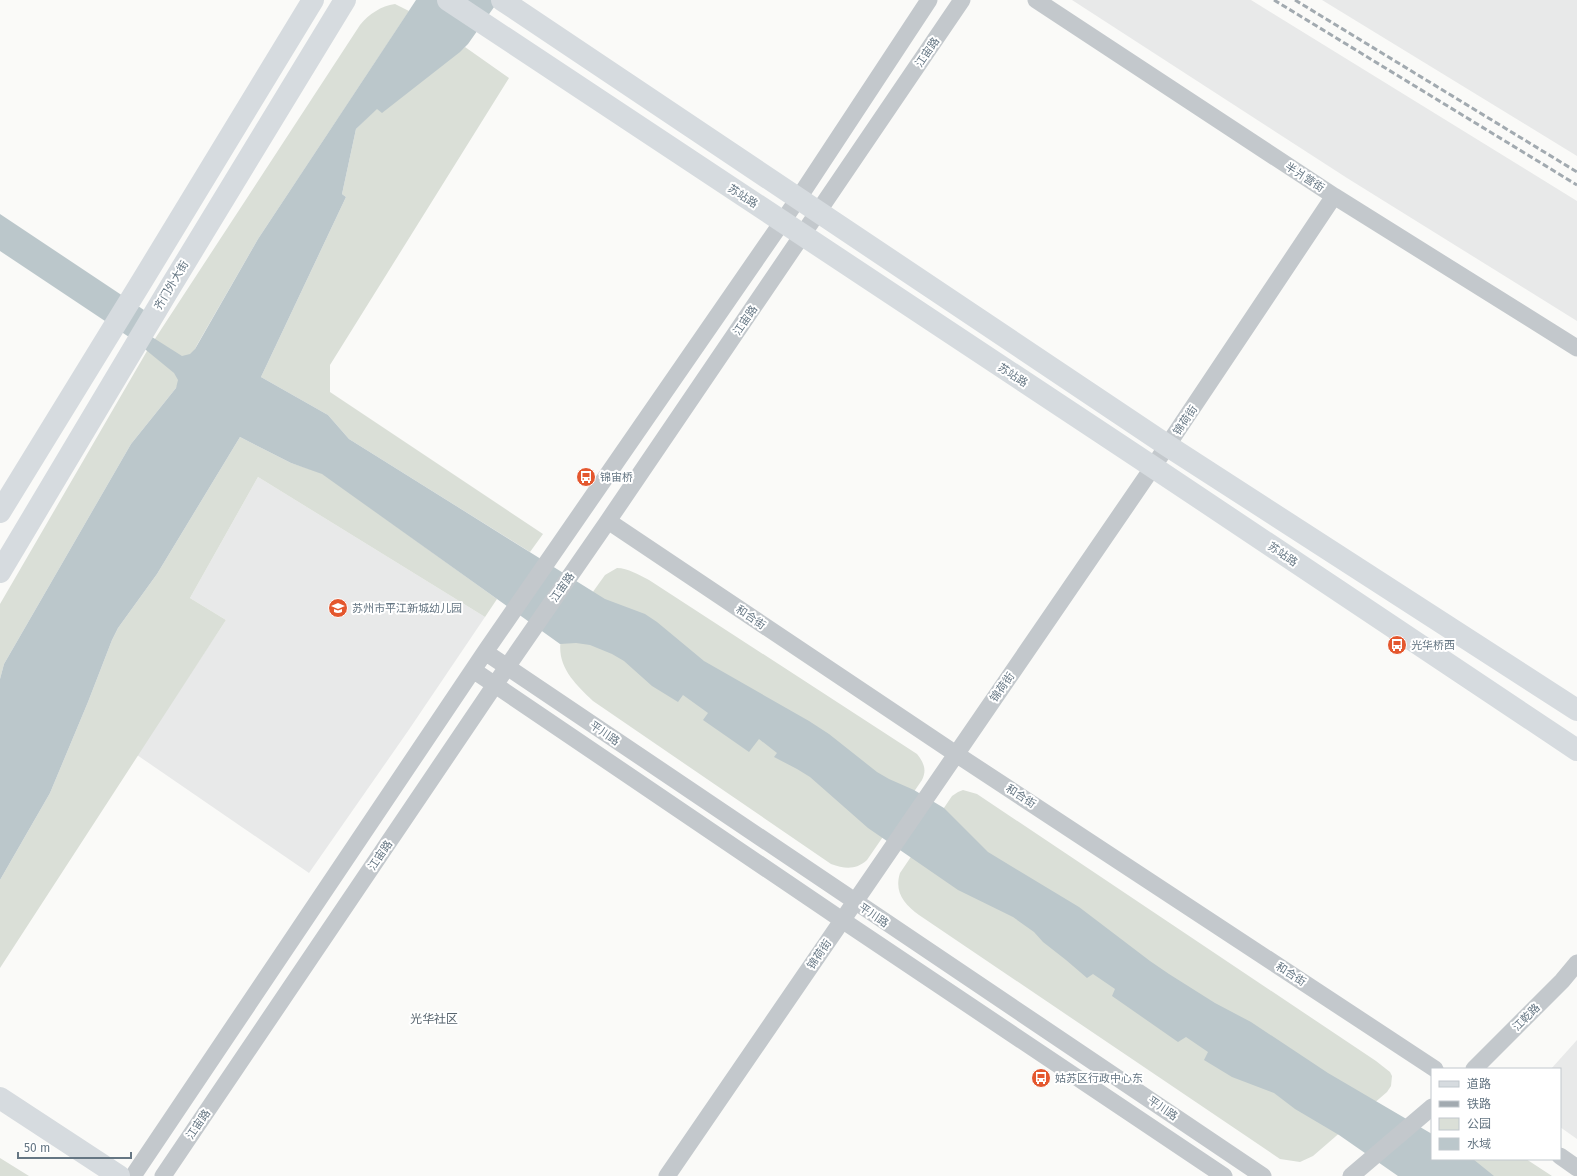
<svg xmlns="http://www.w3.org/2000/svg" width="1577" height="1176" viewBox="0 0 1577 1176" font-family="'Fira Sans','Noto Sans SC',sans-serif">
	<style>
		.built { fill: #e8e9e9 }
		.green { fill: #dadfd7 }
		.water { fill: #bbc7cb }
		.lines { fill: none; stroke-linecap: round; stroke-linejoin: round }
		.minor { stroke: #c3c8cc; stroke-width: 17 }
		.major { stroke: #d6dbdf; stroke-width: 22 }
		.rail { stroke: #a2aab0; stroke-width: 3; stroke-dasharray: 6 3; stroke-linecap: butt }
		.labels { text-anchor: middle; stroke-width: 4; stroke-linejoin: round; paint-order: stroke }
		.street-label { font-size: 11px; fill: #657683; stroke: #fff }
		.poi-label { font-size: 11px; fill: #657683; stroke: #fff; text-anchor: start }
		.neighbourhood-label { font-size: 12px; fill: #57646e; stroke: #fff }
	</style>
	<rect width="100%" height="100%" fill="#fafaf8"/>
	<path class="built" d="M1072 0H1251L1577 201V321L1347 178Z
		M1322 0H1577V156Z
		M258 477 485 617 408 731 309 873 137 755 226 620 190 598Z
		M1577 1040V1139L1560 1127V1069H1551Z"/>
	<path class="green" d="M395 4 409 11 258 239 197 345 176 388 131 444 4 664 0 679V604L147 351 360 25C369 14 381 6 395 4Z
		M465 47 509 78 330 365V392L543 534 530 552 349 439 328 415 261 377 346 197 342 194 356 129 377 108 382 112Z
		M240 437 291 463 322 473 497 599 485 617 258 477 190 598 226 620 0 968V880L50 793 88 702 112 640 118 628 157 574Z
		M617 568C628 568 639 575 649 580L917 754C924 763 927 770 922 780L867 860C856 870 845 869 831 864L593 701C574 683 554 664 562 635L605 575Z
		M963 790 977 794 1376 1061 1390 1072 1392 1076 1391 1086 1387 1092 1313 1156 1300 1162 1280 1159 919 915C904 904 894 892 900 873L952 796 958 792Z
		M0 1158 29 1176H0Z
		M1445 1159H1526L1552 1176H1424Z"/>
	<path class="water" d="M416 0H499L468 44 460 52 382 113 377 109 356 129 342 194 346 197 261 377 328 415 349 439 605 599 645 614 657 622 704 661 809 721 829 734 877 772 889 779 914 790 944 808 988 852 1079 907 1150 961 1169 974 1215 1003 1251 1022 1328 1073 1432 1134V1159H1473L1494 1176H1398L1339 1135 1295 1109 1274 1093 1232 1077 1204 1060 1208 1052 1186 1037 1178 1042 1112 996 1115 989 1093 974 1087 978 1066 960 1043 942 1034 932 1013 917 958 890 868 828 810 777 797 769 774 757 777 753 759 739 749 752 703 720 708 713 683 695 678 702 652 686 624 661 612 654 590 645 576 643 560 644 322 474 291 463 240 437 157 574 118 628 112 640 88 702 50 793 0 880V679L4 664 131 444 176 388 178 380 174 373 135 341 0 251V214L150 314 141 330 182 356 190 354 195 349 258 239Z"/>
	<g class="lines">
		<path class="minor" d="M1036 0 1334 196 1577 348
			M608 521 956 754 1435 1069
			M485 652 1263 1176
			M473 670 842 920 1224 1176
			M1474 1069 1562 981 1577 963
			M1560 1156 1577 1168
			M133 1176 485 652 798 199 929 0
			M163 1176 507 667 608 521 962 0
			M667 1176 1153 467 1334 196
			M1351 1176 1432 1107"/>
		<path class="major" d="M448 0 1153 467 1577 750
			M502 0 1168 446 1577 710
			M0 512 142 281 313 0
			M0 572 166 294 345 0
			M0 1098 119 1176"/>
		<path class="rail" d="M1274 0 1577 185
			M1295 0 1577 172"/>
	</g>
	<defs>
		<symbol id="bus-disc" viewBox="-11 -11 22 22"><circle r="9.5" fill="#e4572e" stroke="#fff"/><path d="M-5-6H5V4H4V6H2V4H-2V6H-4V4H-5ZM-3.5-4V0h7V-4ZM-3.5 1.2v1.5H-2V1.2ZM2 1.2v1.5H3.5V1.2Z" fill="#fff"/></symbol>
		<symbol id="school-disc" viewBox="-11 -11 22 22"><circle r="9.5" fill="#e4572e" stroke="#fff"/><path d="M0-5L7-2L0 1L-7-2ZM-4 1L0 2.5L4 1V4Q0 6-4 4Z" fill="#fff"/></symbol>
	</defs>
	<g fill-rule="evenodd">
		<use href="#bus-disc" x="575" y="466" width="22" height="22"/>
		<use href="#school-disc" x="327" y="597" width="22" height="22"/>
		<use href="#bus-disc" x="1386" y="634" width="22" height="22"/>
		<use href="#bus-disc" x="1030" y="1067" width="22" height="22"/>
	</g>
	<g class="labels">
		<g class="street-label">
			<text transform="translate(927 52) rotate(-56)" y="4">江宙路</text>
			<text transform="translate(1305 177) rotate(33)" y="4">半爿营街</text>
			<text transform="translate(743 196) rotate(33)" y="4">苏站路</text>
			<text transform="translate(171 285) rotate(-59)" y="4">齐门外大街</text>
			<text transform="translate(745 320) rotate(-56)" y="4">江宙路</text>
			<text transform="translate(1013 375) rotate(33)" y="4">苏站路</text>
			<text transform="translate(1185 420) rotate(-56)" y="4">锦荷街</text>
			<text transform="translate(1283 554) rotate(34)" y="4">苏站路</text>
			<text transform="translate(562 587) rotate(-55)" y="4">江宙路</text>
			<text transform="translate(751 617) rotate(34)" y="4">和合街</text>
			<text transform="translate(1002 687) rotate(-55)" y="4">锦荷街</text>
			<text transform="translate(605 733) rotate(34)" y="4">平川路</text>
			<text transform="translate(1021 796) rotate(33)" y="4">和合街</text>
			<text transform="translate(380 855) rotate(-56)" y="4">江宙路</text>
			<text transform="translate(874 915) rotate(34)" y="4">平川路</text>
			<text transform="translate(819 954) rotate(-56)" y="4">锦荷街</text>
			<text transform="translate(1291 974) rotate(33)" y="4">和合街</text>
			<text transform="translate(1526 1017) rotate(-45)" y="4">江乾路</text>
			<text transform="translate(1163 1108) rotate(34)" y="4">平川路</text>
			<text transform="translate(198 1124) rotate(-56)" y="4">江宙路</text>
		</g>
		<g class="poi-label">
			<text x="600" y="481">锦宙桥</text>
			<text x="352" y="612">苏州市平江新城幼儿园</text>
			<text x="1411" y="649">光华桥西</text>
			<text x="1055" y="1082">姑苏区行政中心东</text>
		</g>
		<g class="neighbourhood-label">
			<text x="434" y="1023">光华社区</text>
		</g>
	</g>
	<rect x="1431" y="1068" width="130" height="92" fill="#ffffff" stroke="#c1c8cd"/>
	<rect x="1439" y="1081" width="20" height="6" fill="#d6dbdf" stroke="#c1c8cd"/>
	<text x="1467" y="1088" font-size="12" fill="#657683">道路</text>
	<rect x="1439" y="1101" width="20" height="6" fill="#a2aab0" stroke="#c1c8cd"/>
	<text x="1467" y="1108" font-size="12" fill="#657683">铁路</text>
	<rect x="1439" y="1118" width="20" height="12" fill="#dadfd7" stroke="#c1c8cd"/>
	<text x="1467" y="1128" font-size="12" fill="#657683">公园</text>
	<rect x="1439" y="1138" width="20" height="12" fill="#bbc7cb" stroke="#c1c8cd"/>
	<text x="1467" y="1148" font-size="12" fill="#657683">水域</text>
	<path d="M18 1152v6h113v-6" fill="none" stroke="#657683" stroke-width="2"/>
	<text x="24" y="1152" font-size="12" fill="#657683" stroke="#ffffff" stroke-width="3" paint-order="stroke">50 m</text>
</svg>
